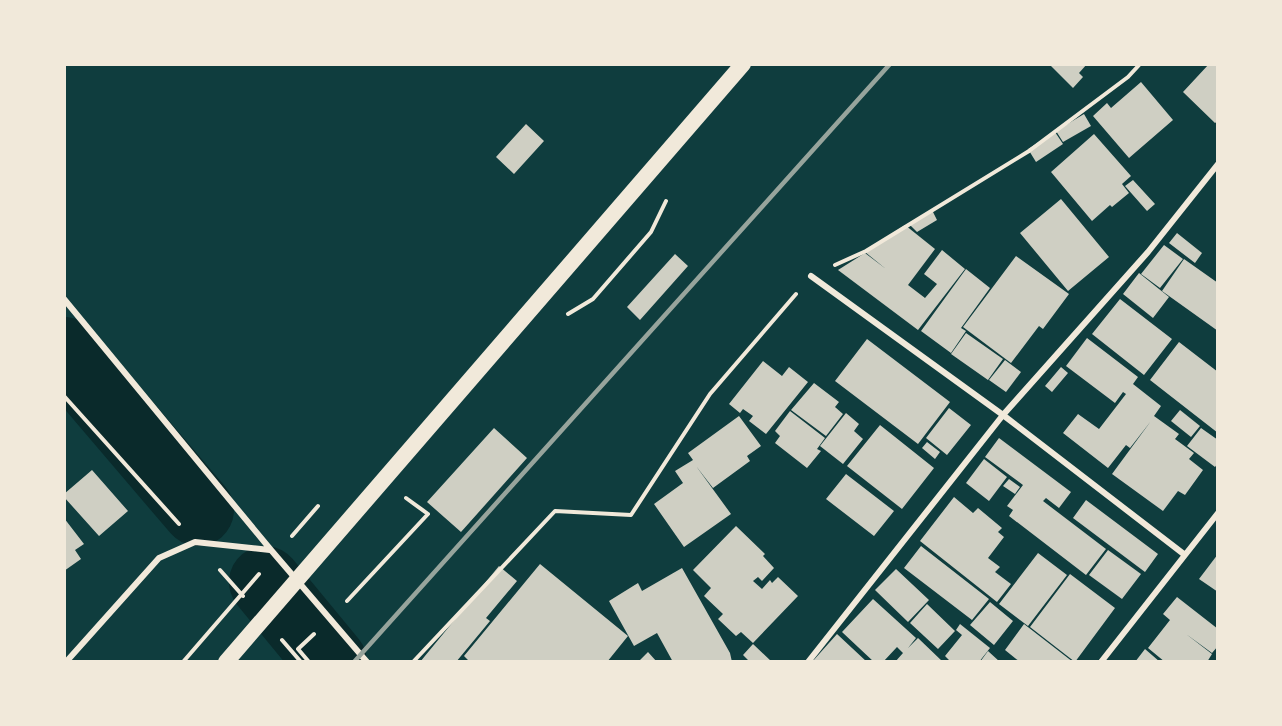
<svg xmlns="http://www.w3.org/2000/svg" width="1282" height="726" viewBox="0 0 1282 726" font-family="Overpass,sans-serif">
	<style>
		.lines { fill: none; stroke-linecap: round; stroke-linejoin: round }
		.river { stroke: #0a2a2b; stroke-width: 72 }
		.building { fill: #cfcfc3 }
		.path { stroke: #f1e9da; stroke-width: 4 }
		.minor { stroke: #f1e9da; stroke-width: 6 }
		.trunk { stroke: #f1e9da; stroke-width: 16 }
		.rail { stroke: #97a49c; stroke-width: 4.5 }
	</style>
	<rect width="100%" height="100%" fill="#0f3d3e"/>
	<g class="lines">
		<path class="river" d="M64 353 198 510
			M265 582 331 662"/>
	</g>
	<path class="building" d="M1049 64H1087L1079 73 1083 77 1073 88Z
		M1209 64H1218V121L1215 123 1183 92Z
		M1141 82 1173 120 1129 158 1093 116 1107 103 1111 108Z
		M1084 114 1091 126 1063 142 1056 131Z
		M526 124 544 141 514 174 496 157Z
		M1055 132 1063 144 1036 162 1028 149Z
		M1094 134 1131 176 1122 184 1129 193 1112 207 1110 205 1092 221 1051 172Z
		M1133 180 1155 204 1147 211 1125 186Z
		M1061 199 1109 257 1068 291 1020 233Z
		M932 210 937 220 917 232 909 224Z
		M905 225 935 249 908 285 925 298 937 284 924 274 942 250 965 269 918 330 838 270 865 253 886 269 865 252Z
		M1177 233 1202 253 1195 263 1169 243Z
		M1164 245 1183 259 1160 288 1141 274Z
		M675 254 688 266 640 320 627 307Z
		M1016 256 1069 294 1043 329 1039 326 1011 363 963 327Z
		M1184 259 1218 283V331L1162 291Z
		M966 269 990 288 961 328 966 331 951 353 921 331Z
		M1139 273 1169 297 1153 318 1123 294Z
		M1120 299 1172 339 1144 375 1092 334Z
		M966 333 1003 359 988 380 951 354Z
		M1087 338 1138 377 1133 384 1161 406 1154 416 1179 434 1175 439 1194 453 1189 459 1203 470 1185 495 1178 491 1163 511 1112 474 1151 421 1130 448 1126 445 1108 468 1063 433 1078 414 1099 429 1126 394 1123 392 1115 403 1066 366Z
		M867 339 950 402 918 444 835 381Z
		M1179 342 1218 372V433L1150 380Z
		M1005 360 1021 372 1006 392 989 380Z
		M763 361 782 376 789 367 808 382 766 434 749 421 753 416 743 409 740 413 729 404Z
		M1061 367 1068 373 1052 392 1045 386Z
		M814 383 839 402 835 407 843 414 826 436 791 410Z
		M949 408 971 425 947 455 926 438Z
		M1180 410 1200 426 1191 437 1171 421Z
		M790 411 825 438 817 449 821 451 807 468 775 443 780 436 775 431Z
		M846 413 859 424 854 431 863 439 843 464 820 446Z
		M739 416 761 446 747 456 750 461 713 488 696 466 731 514 684 547 654 504 683 483 675 471 693 460 688 453Z
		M880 425 934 468 902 509 847 466Z
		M494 428 527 458 461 532 427 502Z
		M1201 428 1218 440V463L1215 467 1187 446Z
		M999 438 1071 492 1059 508 1046 498 1043 501 1106 549 1086 575 1009 516 1013 510 1007 506 1023 485 985 457Z
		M927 442 940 452 935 459 922 448Z
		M984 459 1007 477 989 501 966 483Z
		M92 470 128 511 99 536 64 497V494Z
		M846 474 894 511 874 536 826 499Z
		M1009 479 1020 487 1015 494 1003 486Z
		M954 497 973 513 978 508 1002 528 998 532 1004 537 988 558 1000 567 995 572 1011 584 997 602 920 541Z
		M1086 500 1158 554 1145 572 1073 518Z
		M64 518 84 544 75 550 81 559 64 571Z
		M736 526 765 554 763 556 774 568 762 581 758 577 753 581 762 589 770 580 772 583 778 577 798 596 753 643 741 632 736 636 718 619 723 614 704 596 711 588 693 570Z
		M921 546 989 599 972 620 904 568Z
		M1108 550 1141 574 1122 599 1089 575Z
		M1038 553 1067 575 1028 626 999 604Z
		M1218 554V592L1199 579Z
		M540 564 628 636 607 662H470L464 656Z
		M499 566 517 581 486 618 490 621 456 662H420Z
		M682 568 730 653 732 662H673L657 633 634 646 609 601 638 583 642 591Z
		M896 569 929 600 908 622 875 590Z
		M1070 574 1115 608 1075 662 1030 627Z
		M1177 597 1218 629V646L1212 653 1186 634 1212 654 1207 662H1165L1148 648 1170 620 1163 614Z
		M873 599 916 638 908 648 918 638 943 662H895L903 653 897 647 883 662H874L842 632Z
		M990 602 1013 621 994 645 970 625Z
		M927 604 955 631 938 649 910 623Z
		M960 624 990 648 979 662H951L945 656 962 635 956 630Z
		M1024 624 1073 662H1020L1005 650Z
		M837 634 867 662H812Z
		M753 644 772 662H750L743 655Z
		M1145 649 1160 662H1135Z
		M988 651 1000 662H980Z
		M648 652 657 662H638Z"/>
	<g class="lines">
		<path class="path" d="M835 265 866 251 1029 151 1128 77 1140 64
			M568 314 593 299 651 232 666 201
			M64 396 179 524
			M292 536 318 506
			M220 570 243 596
			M347 601 428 514 406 498
			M282 640 301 662
			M183 662 259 574
			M309 662 298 649 314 634
			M413 662 555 511 631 515 710 394 796 294"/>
		<path class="minor" d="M811 276 1003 415 1185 555
			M64 299 271 550 367 662
			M66 662 159 558 195 542 270 550
			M808 662 1003 415 1148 252 1218 164
			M1101 662 1218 513"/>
		<path class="trunk" d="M226 662 743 64"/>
		<path class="rail" d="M354 662 890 64"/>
	</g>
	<rect width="1282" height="726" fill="none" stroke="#f1e9da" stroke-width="132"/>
</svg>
